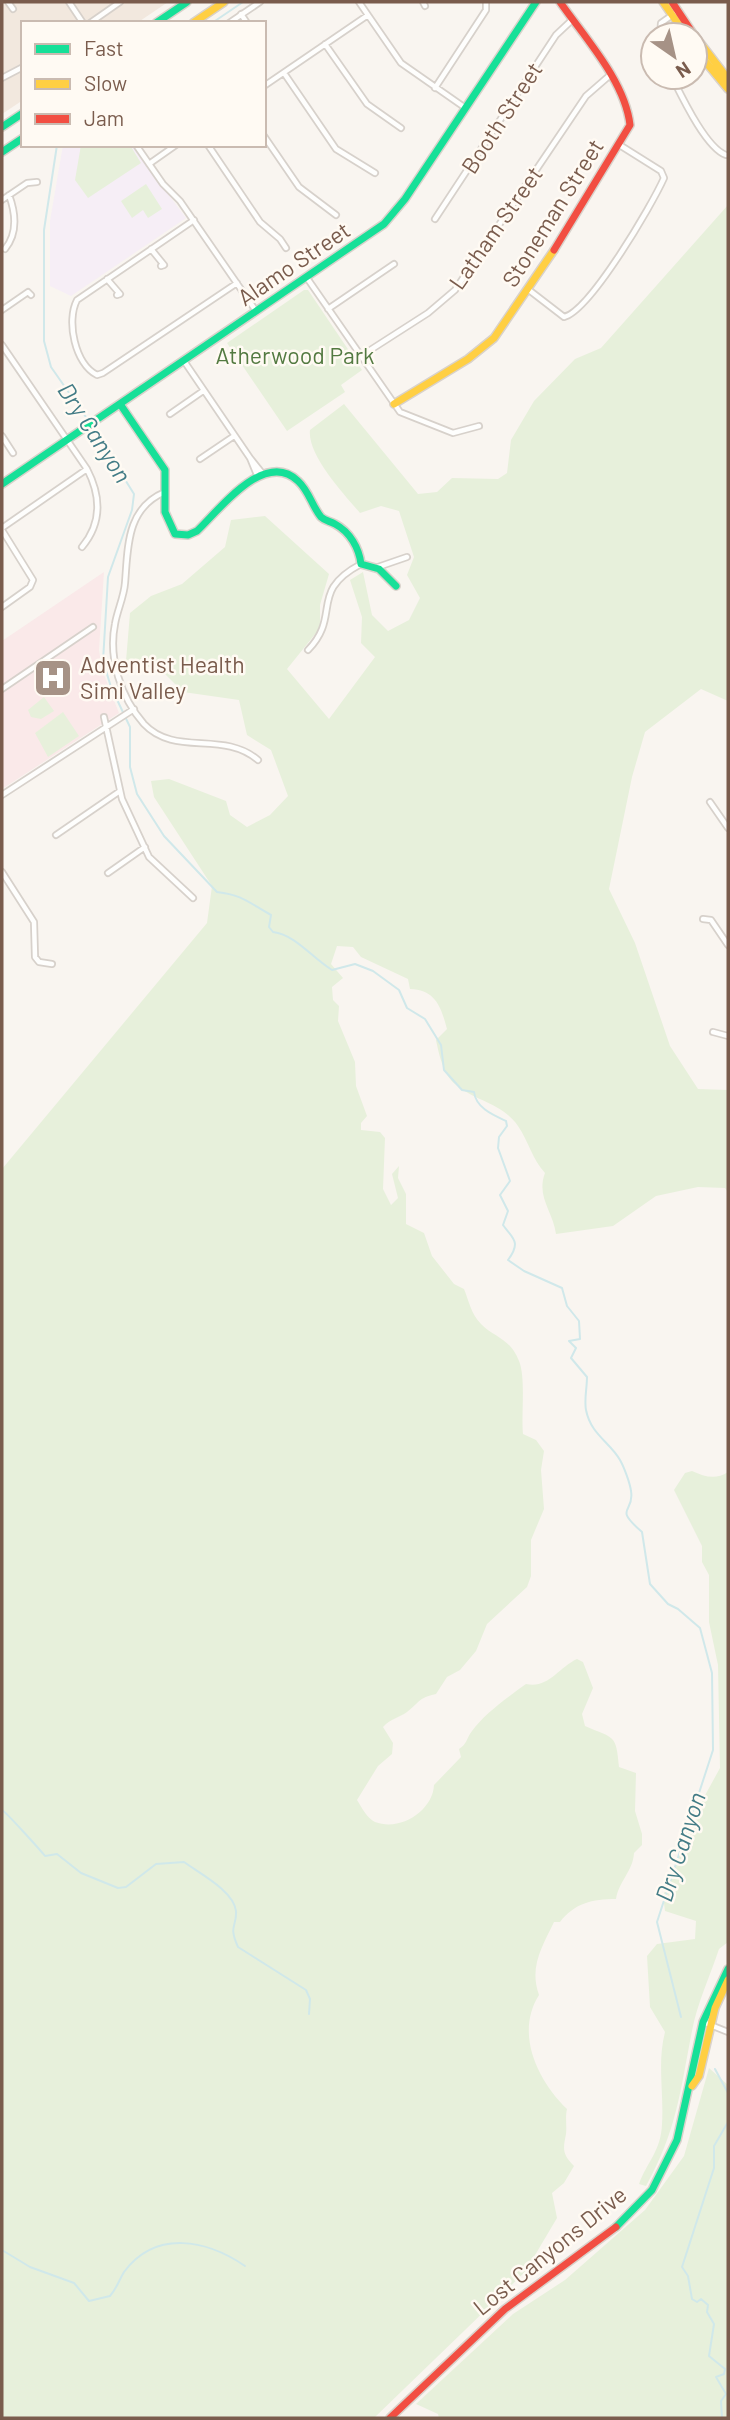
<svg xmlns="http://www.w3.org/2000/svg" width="730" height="2420" viewBox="0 0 730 2420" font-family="Barlow,sans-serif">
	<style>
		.residential { fill: #f2e8de }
		.education { fill: #f6eef6 }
		.medical { fill: #fae9e9 }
		.green { fill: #e7f0db }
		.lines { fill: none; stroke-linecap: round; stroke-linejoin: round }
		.stream { stroke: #d0e8ea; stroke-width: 2 }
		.street-casing { stroke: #d7d1cb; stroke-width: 8 }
		.fast-casing { stroke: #d9d2cb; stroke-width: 10 }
		.slow-casing { stroke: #d9d2cb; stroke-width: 10 }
		.jam-casing { stroke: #d9d2cb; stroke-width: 10 }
		.street { stroke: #fefefd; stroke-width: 4.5 }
		.fast { stroke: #16e098; stroke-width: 7 }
		.slow { stroke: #ffcf43; stroke-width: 7 }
		.jam { stroke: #f24e42; stroke-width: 7 }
		.labels { text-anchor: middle; stroke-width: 5; stroke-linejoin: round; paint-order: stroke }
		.street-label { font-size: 23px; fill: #7a5c4d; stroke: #fffaf3 }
		.park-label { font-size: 23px; fill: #537a41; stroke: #fffaf3 }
		.poi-label { font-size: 23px; fill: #7a5c4d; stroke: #fffaf3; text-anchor: start }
		.water-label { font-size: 24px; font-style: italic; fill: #437c86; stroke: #fffaf3 }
	</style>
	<rect width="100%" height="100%" fill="#f9f5f0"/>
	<path class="residential" d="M2 2H168L137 23H23V100L2 114Z"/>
	<path class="education" d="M63 145H131L186 218 71 296 50 286V221Z"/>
	<path class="medical" d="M104 572 99 650 102 670 119 713 2 789V641Z"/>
	<path class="green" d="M81 145H130L141 163 88 198 75 180Z
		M146 184 162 209 148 218 143 210 132 218 121 201Z
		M728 205V701L701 689 645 732 632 777 609 889 635 943 670 1046 698 1089 728 1090V1192L725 1188 698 1187 656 1196 613 1226 556 1234C553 1211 536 1197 545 1173 532 1159 529 1142 518 1126 501 1102 474 1101 455 1084 443 1074 439 1054 436 1040L447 1029C441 1007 436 990 410 989L408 979 361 957 353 947 337 946 331 964 343 978 332 987 333 1000 339 1006 338 1021 355 1062 356 1086 367 1116 361 1123V1130L380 1132 385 1138 383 1189 391 1205 398 1198 392 1174 399 1166 398 1178 406 1194V1224L424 1233 432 1256 454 1284 464 1289C469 1301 471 1314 481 1324 495 1338 510 1338 519 1361 526 1378 521 1414 523 1434L536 1440 544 1451 541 1470 544 1509 531 1540V1576L527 1587 487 1624 476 1651 460 1670 447 1677 436 1694C418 1698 420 1702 407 1712 399 1718 391 1718 383 1727L393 1743 392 1754 378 1766 357 1800C362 1808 367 1818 375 1822 401 1832 433 1810 434 1785L461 1757 459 1749C467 1744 466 1739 472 1731 484 1714 508 1697 526 1684 548 1689 558 1668 577 1659L583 1662 593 1688 582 1714 585 1726C615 1739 616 1734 619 1767L636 1773 635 1811 642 1834V1845L634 1853C633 1871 619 1881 616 1899 592 1899 575 1903 560 1922H554C542 1947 529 1967 539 1995 515 2033 537 2080 567 2109 565 2117 567 2126 566 2134 563 2149 562 2154 574 2166L564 2183 552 2193 557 2218 525 2272 374 2418H2V1169L207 923 212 886 154 797 151 781 169 779 226 801 230 815 247 827 270 815 288 796 271 750 247 735 239 700 183 692 161 670 126 661 130 613 151 596 182 584 225 547 231 520 265 516 329 574 320 605V628L287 669 329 719 375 657 361 643 362 617 350 580 363 572 372 615 388 631 409 620 420 598 407 575 414 557 399 511 381 506 360 513C344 494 307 455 310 430L344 404 418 494 437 492 452 478 498 479 507 473 511 440 534 401 575 359 601 348Z
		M304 290H308L362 370 341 385 345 392 287 431 227 343Z
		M44 697 54 711 41 719 31 717 28 710Z
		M63 712 79 736 48 757 35 733Z
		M692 1471C705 1477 716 1480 728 1472V1942L719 1949C710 1976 697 2004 692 2031 680 2092 677 2130 646 2186L639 2184C647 2162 661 2151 662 2124 664 2092 657 2063 665 2032L650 2007 647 1956 657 1944 695 1939 696 1921 665 1911 663 1896 697 1810 720 1768 718 1665 709 1622V1575L702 1562V1546L674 1490 685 1473Z
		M709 2068 728 2085V2418H439L438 2414 416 2404 513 2314 565 2280 645 2210 684 2156Z"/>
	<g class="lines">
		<path class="stream" d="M212 23 243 2
			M57 145 44 230V341L51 367 88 420
			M91 425 134 494 132 510 108 577 103 661 111 687 130 727V767L137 794 164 836 217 892C243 895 249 903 271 915L269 927 273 932C296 935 312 958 332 970L355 964 373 971 399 990 407 1008 425 1019 441 1045 444 1070 462 1090 474 1092C476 1108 493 1115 506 1121L507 1126 499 1137 498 1148 510 1181 500 1195 508 1211 503 1225C512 1238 522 1241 508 1260L524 1271 562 1288 567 1306 579 1321 580 1339 569 1341 576 1348 571 1358 587 1377C587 1388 584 1400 586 1410 591 1435 610 1442 620 1460 624 1467 630 1483 631 1491 635 1514 612 1506 642 1532L650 1584 668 1604 678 1609 700 1628 712 1673 713 1750 657 1922 681 2017
			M2 1810C7 1813 41 1851 45 1856L57 1854 81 1873 118 1888 126 1887 156 1864 184 1862C199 1873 234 1891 236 1911 237 1927 228 1925 238 1947L306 1990 310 1999 309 2014
			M715 2069 728 2093
			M2 2250 30 2267 74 2283 89 2301 110 2296C117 2288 119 2280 124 2272 156 2229 207 2240 245 2266
			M722 2418 721 2401 726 2394 716 2377 724 2374 725 2369 709 2356 714 2324 707 2312 708 2305 701 2299 697 2302 692 2299 688 2276 682 2267 714 2168V2146L728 2122"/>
		<defs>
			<path id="street" d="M8 2 13 9
				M69 2 83 23
				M359 2 401 63 464 107
				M423 2 425 6
				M241 14 247 23
				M90 23 120 2
				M229 23 260 2
				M660 35 661 23 678 11
				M325 44 367 104 401 128
				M284 73 336 149 375 173
				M672 77C682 97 706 148 726 155
				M2 78 23 67
				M264 86 368 15
				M435 88 486 10V2
				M264 136 299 187 336 215
				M136 145 163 184 180 201 256 311
				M208 145 260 222 280 239 286 248
				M149 164 176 145
				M2 200 27 183 37 182
				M435 219 556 35 572 20
				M194 220 77 300C66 321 75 364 97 375L103 373 237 283
				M5 249C18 233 16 214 9 195
				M151 249 164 265 161 266
				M307 278 400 412 453 433 479 426
				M107 279 120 294 117 295
				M529 290 564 317C590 311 652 205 664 178L661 171 618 144
				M328 309 394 264
				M2 310 28 292 31 295
				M2 345 87 469C101 496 102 523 82 547
				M361 356 428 313 455 290 586 96 609 76
				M184 361 250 458 257 475
				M170 414 203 391
				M2 436 13 453
				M250 458 262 473
				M200 459 234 436
				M165 492C126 508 128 548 125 583 124 597 117 611 115 624 108 658 121 698 144 724 175 757 223 730 258 760
				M2 528 87 469
				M2 530 33 580 30 587 2 607
				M378 567 407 557
				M308 650C342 615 308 592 361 564
				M2 689 93 627
				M104 717 122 799 149 857 193 898
				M2 795 134 709
				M710 802 728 828
				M56 835 120 791
				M2 872 34 922 35 957 39 962 52 964
				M108 873 145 847
				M703 919 711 920 728 945
				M713 1032 728 1036
				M703 2022 728 2032"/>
			<path id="fast" d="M156 23 187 2
				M2 127 23 113
				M2 152 23 138
				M120 404 165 470V512L175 534 188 535 197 531C220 509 265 449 298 481 309 491 312 506 321 517 325 521 330 521 335 524 350 532 359 548 361 564L379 569 396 586
				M2 484 384 224 405 199 536 2
				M616 2227 652 2190 677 2140 703 2022 728 1969"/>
			<path id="slow" d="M663 2 686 35
				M193 23 224 2
				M695 36 728 79
				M695 49 728 89
				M394 404 468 359 494 338 554 250
				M692 2086 699 2076 715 2008 728 1980"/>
			<path id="jam" d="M672 2 694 35
				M554 250 630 125C625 81 585 38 560 2
				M390 2418 505 2309 616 2227"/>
		</defs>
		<use href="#street" class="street-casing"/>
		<use href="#fast" class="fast-casing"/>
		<use href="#slow" class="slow-casing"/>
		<use href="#jam" class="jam-casing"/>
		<use href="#street" class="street"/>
		<use href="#fast" class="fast"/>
		<use href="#slow" class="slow"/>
		<use href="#jam" class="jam"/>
	</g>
	<defs>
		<symbol id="hospital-square" viewBox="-11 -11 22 22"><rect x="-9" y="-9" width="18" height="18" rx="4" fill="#a69286" stroke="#fffaf3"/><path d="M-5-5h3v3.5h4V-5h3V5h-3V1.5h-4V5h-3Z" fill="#fff"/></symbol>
	</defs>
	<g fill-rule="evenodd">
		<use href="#hospital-square" x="31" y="656" width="44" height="44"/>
	</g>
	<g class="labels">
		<g class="street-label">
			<text transform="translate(502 118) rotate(-57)" y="8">Booth Street</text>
			<text transform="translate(553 213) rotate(-58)" y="8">Stoneman Street</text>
			<text transform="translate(496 228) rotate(-55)" y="8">Latham Street</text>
			<text transform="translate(294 264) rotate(-34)" y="8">Alamo Street</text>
			<text transform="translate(550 2251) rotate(-39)" y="8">Lost Canyons Drive</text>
		</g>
		<g class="park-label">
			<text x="295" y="364">Atherwood Park</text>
		</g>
		<g class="poi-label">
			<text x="80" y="673">Adventist Health<tspan x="80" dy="26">Simi Valley</tspan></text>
		</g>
		<g class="water-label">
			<text transform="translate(94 433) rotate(57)" y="8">Dry Canyon</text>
			<text transform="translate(681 1847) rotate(-72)" y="8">Dry Canyon</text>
		</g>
	</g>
	<rect width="730" height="2420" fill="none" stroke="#7a5c4d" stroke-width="7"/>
	<rect x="21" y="21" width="245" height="126" fill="#fffaf3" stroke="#cabbb1" stroke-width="2"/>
	<rect x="35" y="44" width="35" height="10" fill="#16e098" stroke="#cabbb1" stroke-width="2"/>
	<text x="84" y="56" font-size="21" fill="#7a5c4d">Fast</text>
	<rect x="35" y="79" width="35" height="10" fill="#ffcf43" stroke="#cabbb1" stroke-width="2"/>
	<text x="84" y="91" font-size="21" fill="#7a5c4d">Slow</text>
	<rect x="35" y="114" width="35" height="10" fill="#f24e42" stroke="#cabbb1" stroke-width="2"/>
	<text x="84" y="126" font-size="21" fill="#7a5c4d">Jam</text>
	<g transform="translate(674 56) rotate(146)"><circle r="33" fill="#fffaf3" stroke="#cabbb1" stroke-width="2"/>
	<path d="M0-5L12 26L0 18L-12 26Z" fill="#a69286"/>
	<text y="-10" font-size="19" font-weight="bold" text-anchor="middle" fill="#7a5c4d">N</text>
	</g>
</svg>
